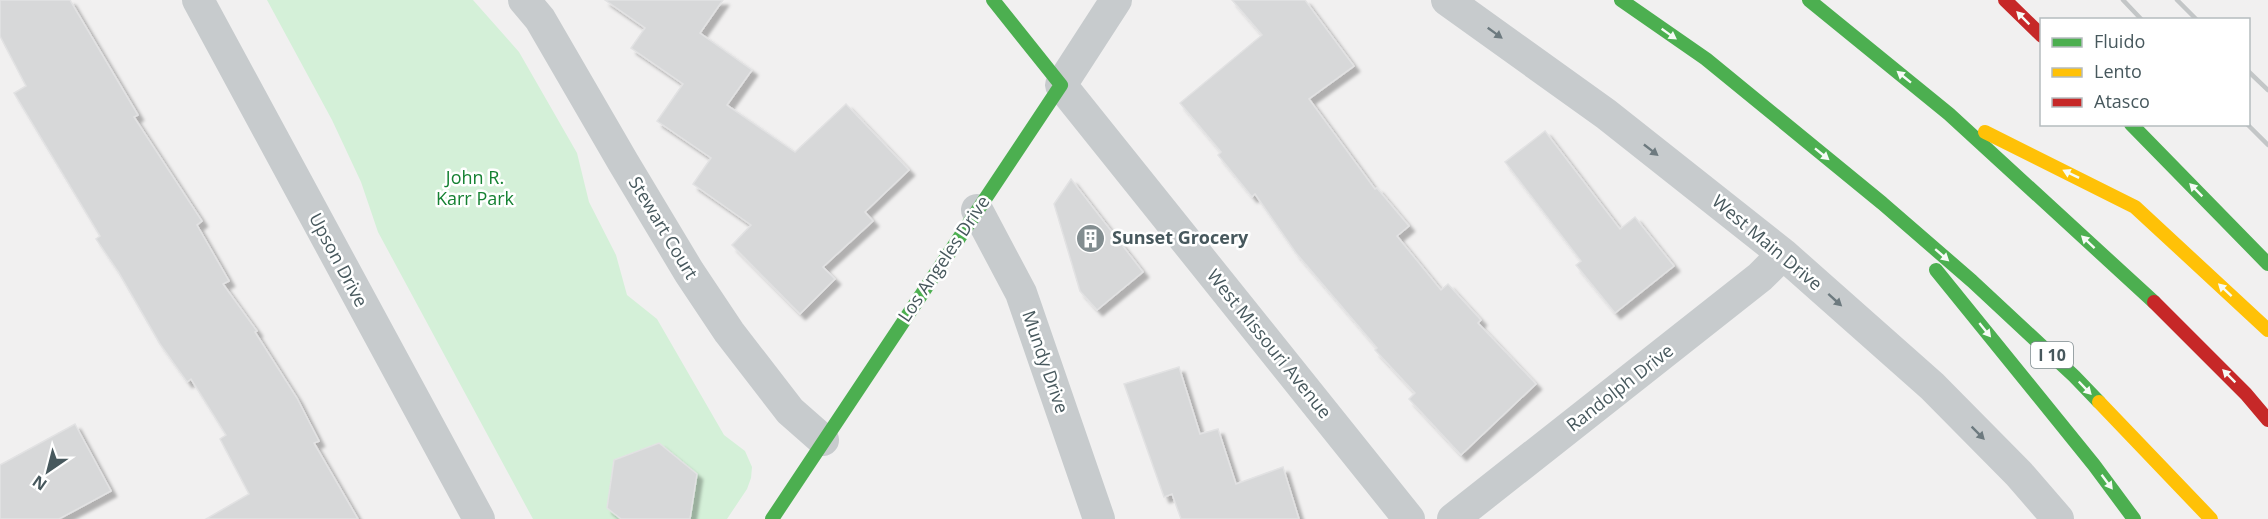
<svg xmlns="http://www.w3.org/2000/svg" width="2268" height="519" viewBox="0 0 2268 519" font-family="'Open Sans',sans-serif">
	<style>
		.green { fill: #d4f0d8 }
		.building { fill: #d7d8d9; stroke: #e2e2e3; stroke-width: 1.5; filter: url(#shadow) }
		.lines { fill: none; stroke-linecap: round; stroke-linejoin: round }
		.street { stroke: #c7cbcd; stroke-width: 32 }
		.fast { stroke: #4caf50; stroke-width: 14 }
		.slow { stroke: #ffc107; stroke-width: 14 }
		.jam { stroke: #c62828; stroke-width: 14 }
		.rail { stroke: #c3c6c7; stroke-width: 4.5 }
		.oneway { fill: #f6fbf6 }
		.oneway2 { fill: #6d7a7f }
		.labels { text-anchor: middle; stroke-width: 5; stroke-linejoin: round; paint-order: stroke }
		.shield { fill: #fff; stroke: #7e8a8e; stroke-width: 1.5 }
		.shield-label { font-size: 16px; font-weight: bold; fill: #47585d }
		.park-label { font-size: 18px; fill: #158132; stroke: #fff }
		.street-label { font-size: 18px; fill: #47585d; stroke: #fff }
		.poi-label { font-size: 18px; font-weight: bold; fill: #47585d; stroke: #fff; text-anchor: start }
	</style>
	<defs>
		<filter id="shadow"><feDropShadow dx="5.5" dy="5.5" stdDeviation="1.5" flood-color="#0004"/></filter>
	</defs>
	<rect width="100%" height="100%" fill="#f1f0f0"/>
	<path class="green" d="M267 0H473L519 52 577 153 589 202 616 255 627 295 657 319 724 435 745 451 752 467 751 478 747 489 727 519H533L378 232 361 182 332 120Z"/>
	<path class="building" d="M0 0H70L138 115 134 117 202 221 197 225 229 281 223 284 257 331 255 332 297 398 319 441 314 443 358 519H206L249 494 220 439 226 435 191 379 187 382 160 344 119 273 96 239 100 236 14 93 26 86 0 36Z
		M605 0H723L700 33 752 70 727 105 795 152 846 104 909 170 865 212 873 221 823 267 835 279 800 314 732 245 751 225 693 184 711 158 657 121 683 84 631 48 645 28Z
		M1232 0H1305L1354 66 1309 99 1375 189 1377 188 1409 226 1397 236 1441 290 1448 284 1481 320 1478 323 1536 384 1461 455 1409 399 1415 393 1375 350 1377 348 1296 253 1255 194 1252 197 1218 155 1221 152 1180 103 1262 35Z
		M1545 131 1620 229 1635 217 1674 266 1615 313 1576 265 1581 261 1505 162Z
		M1071 179 1143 272 1097 310 1080 291 1054 204Z
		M1179 367 1200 434 1218 429 1236 484 1283 467 1299 519H1181L1172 494 1164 497 1124 384Z
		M75 424 111 491 59 519H0V465Z
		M659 443 697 474 690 519H621L607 508 614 460Z"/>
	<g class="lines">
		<path class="street" d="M198 0 479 519
			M524 0 540 19 623 162 689 272 729 332 790 411 823 440
			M1116 0 1061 85 1409 519
			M1447 0 1606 114 1783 254 1932 386 2019 474 2058 519
			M977 210 1021 293 1099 519
			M1453 519 1760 277 1783 254"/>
		<path class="fast" d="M1621 0 1706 59 1882 203 1972 281 2074 376 2099 402
			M1809 0 1949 114 2154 302
			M2131 124 2268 264
			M1936 270 2094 465 2134 519
			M772 519 1061 85 993 0"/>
		<path class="slow" d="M1985 132 2135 207 2268 330
			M2099 402 2211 519"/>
		<path class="jam" d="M2005 0 2042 36
			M2154 302 2246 394 2268 420"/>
		<path class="rail" d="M2123 0 2142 20
			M2177 0 2197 20
			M2248 71 2268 90
			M2247 124 2268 145"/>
	</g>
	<defs><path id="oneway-solid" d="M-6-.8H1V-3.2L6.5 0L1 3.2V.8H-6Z" transform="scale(1.5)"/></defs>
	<g class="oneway">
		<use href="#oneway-solid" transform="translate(2023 18) rotate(-135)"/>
		<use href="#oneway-solid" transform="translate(1669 34) rotate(35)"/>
		<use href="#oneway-solid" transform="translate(1904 77) rotate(-141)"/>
		<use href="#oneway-solid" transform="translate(1822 154) rotate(39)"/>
		<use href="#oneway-solid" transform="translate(2071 174) rotate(-154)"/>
		<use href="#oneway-solid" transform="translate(2196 190) rotate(-135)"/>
		<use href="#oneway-solid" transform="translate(2088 242) rotate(-137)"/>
		<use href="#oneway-solid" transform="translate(1942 255) rotate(41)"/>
		<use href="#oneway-solid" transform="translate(2225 290) rotate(-137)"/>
		<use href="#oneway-solid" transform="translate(1985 330) rotate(51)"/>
		<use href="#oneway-solid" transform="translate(2229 376) rotate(-135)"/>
		<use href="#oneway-solid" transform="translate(2085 388) rotate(46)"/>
		<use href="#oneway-solid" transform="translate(2107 482) rotate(53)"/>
	</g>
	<g class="oneway2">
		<use href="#oneway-solid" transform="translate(1495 33) rotate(36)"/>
		<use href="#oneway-solid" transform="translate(1651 150) rotate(38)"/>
		<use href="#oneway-solid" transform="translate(1835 300) rotate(42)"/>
		<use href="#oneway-solid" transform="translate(1978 433) rotate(45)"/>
	</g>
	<defs>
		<symbol id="building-disc" viewBox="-11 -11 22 22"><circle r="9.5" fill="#828d90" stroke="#fff"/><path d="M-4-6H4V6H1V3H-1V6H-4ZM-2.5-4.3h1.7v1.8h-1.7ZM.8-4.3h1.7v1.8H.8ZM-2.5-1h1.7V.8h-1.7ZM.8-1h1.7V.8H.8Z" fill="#fff"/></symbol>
	</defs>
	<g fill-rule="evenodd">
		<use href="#building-disc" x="1074" y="222" width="33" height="33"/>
	</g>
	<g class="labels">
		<rect class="shield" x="2031" y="342" width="42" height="26" rx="4.5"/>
		<g class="shield-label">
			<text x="2052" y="361">I 10</text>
		</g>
		<g class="park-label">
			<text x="475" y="184">John R.<tspan x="475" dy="21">Karr Park</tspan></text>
		</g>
		<g class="street-label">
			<text transform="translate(663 228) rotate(59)" y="6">Stewart Court</text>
			<text transform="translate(1767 243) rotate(40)" y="6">West Main Drive</text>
			<text transform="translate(944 259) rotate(-56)" y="6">Los Angeles Drive</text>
			<text transform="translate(338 260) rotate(62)" y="6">Upson Drive</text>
			<text transform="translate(1269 344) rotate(51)" y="6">West Missouri Avenue</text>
			<text transform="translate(1045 362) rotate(71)" y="6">Mundy Drive</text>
			<text transform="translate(1620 388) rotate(-38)" y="6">Randolph Drive</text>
		</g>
		<g class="poi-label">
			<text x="1112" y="244">Sunset Grocery</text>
		</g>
	</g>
	<rect x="2040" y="18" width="210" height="108" fill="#ffffff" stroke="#b5bcbe" stroke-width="1.5"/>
	<rect x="2052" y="38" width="30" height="9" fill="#4caf50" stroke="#b5bcbe" stroke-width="1.5"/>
	<text x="2094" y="48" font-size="18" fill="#47585d">Fluido</text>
	<rect x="2052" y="68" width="30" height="9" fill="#ffc107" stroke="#b5bcbe" stroke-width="1.5"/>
	<text x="2094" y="78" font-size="18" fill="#47585d">Lento</text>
	<rect x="2052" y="98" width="30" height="9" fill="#c62828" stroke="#b5bcbe" stroke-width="1.5"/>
	<text x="2094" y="108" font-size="18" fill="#47585d">Atasco</text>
	<g transform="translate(48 471) rotate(215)" stroke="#ffffff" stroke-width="4.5" paint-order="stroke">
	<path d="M0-4.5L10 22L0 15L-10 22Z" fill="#47585d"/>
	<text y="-9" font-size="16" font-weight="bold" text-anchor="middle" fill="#47585d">N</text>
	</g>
</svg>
